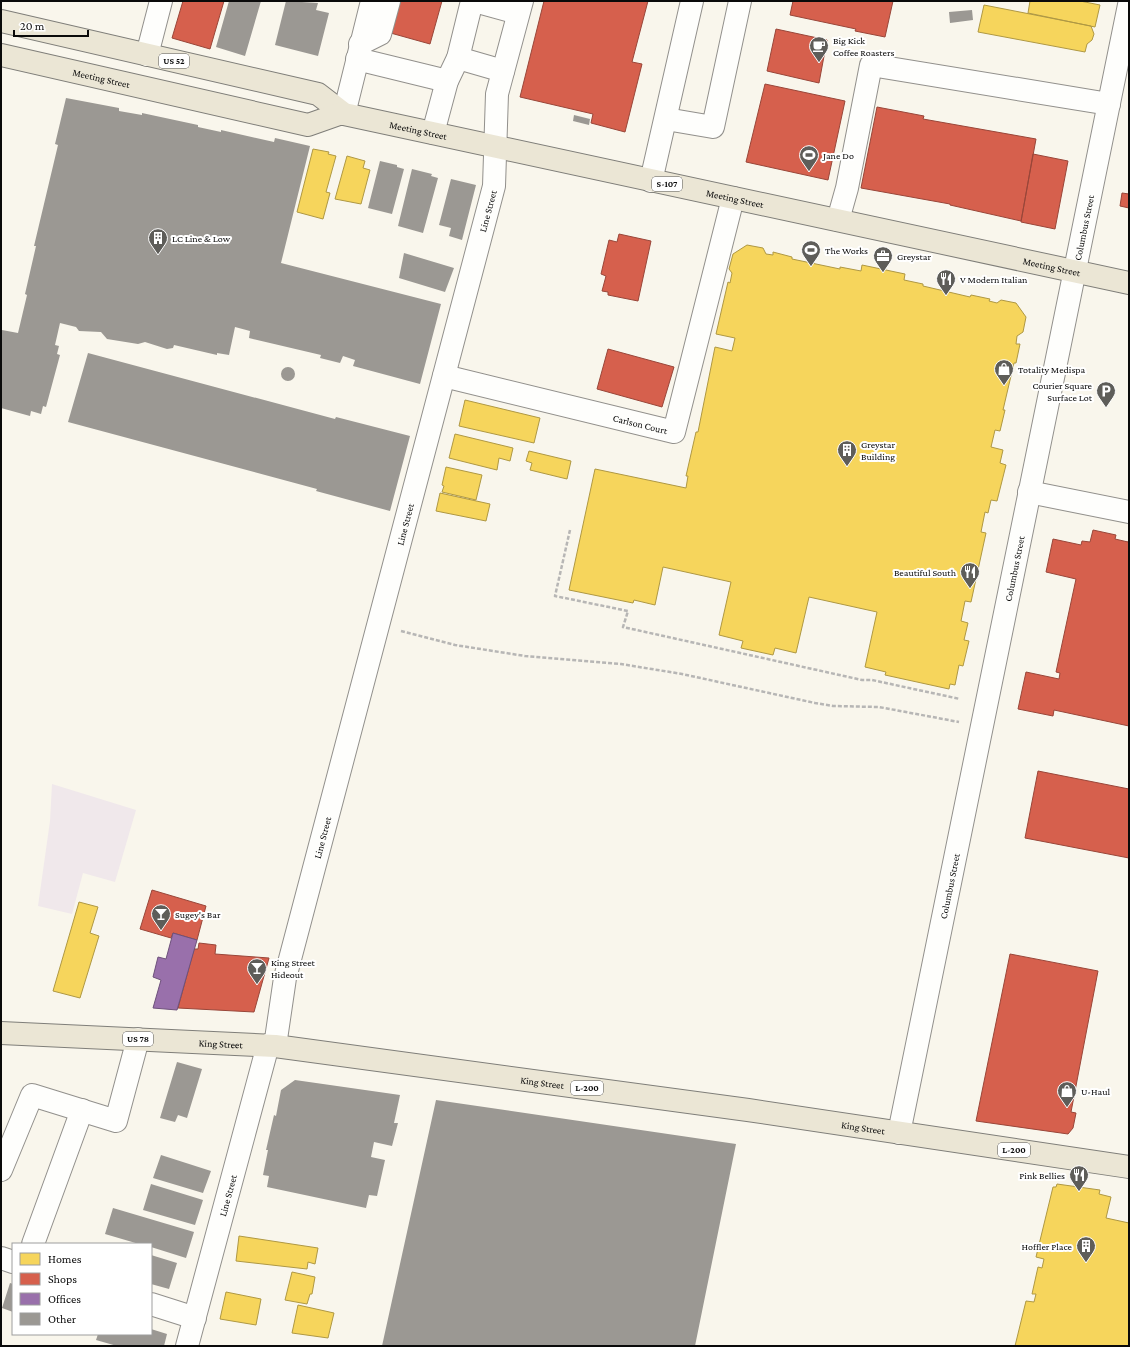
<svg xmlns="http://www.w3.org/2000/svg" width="1130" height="1347" viewBox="0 0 1130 1347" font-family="'Crimson Pro',serif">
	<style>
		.industrial { fill: #f0e8eb }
		.homes { fill: #f6d55c; stroke: #af9843 }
		.shops { fill: #d6604d; stroke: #994639 }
		.offices { fill: #9970ab; stroke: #6e517b }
		.building { fill: #9b9893 }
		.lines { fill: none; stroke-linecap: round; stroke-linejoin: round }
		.minor-casing { stroke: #92908c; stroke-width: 24 }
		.major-casing { stroke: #7f7e79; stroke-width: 24 }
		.path { stroke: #b7b6b5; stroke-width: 2.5; stroke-dasharray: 4 2; stroke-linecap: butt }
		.minor { stroke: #fefefc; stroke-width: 22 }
		.major { stroke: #ebe6d5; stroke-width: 22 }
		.labels { text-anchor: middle; stroke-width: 4; stroke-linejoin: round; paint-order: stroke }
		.shield { fill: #fff; stroke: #545454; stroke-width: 1 }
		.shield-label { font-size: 9px; font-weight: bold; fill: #0a0a0a }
		.poi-label { font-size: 10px; fill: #0a0a0a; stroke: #fff; text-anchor: start }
		.street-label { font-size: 10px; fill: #0a0a0a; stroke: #fff }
	</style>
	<rect width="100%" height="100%" fill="#f9f6ec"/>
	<path class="industrial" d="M52 784 136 810 115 882 83 873 72 914 38 906 50 821Z"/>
	<path class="homes" d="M1030 1H1080L1100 5 1095 27 1028 13Z
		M984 5 1091 26 1094 34 1092 40 1087 44 1085 52 978 32Z
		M313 149 329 152 328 154 336 156 326 192 330 193 323 219 297 212Z
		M347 156 365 161 363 168 370 170 361 204 335 199Z
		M747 245 763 248 766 254 773 255V252L792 257V259L840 269V267L861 271 862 265 905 274 904 280 923 284V286L970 297 971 295 990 299 989 301 997 303 1001 300 1016 303 1026 317 1023 332 1017 336 1016 344H1020L1016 363H1014L1003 410H1005L1000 431 995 430 991 447 1003 450 1000 463 1006 465 997 501 991 500 988 513 985 512 981 532 986 533 971 602 965 601 961 621 968 623 964 640 969 641 963 666 959 665 955 685 950 684 949 689 885 675 886 672 865 667 877 612 809 597 796 653 775 648 773 655 741 648 743 641 719 635 731 582 663 567 655 605 634 600 633 603 569 590 595 469 686 488 688 476H686L696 432H698L715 347 732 351 735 338 716 334 728 282 730 283 732 273 729 269 733 254Z
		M465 400 540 418 534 443 459 426Z
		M455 434 513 448 510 461 499 458 497 470 449 458Z
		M529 451 571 461 567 479 530 470 532 463 526 461Z
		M446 467 482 475 476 500 442 492 444 486 442 485Z
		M440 493 490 504 486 521 436 511Z
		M79 902 98 907 90 933 99 936 80 998 53 991Z
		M1057 1184 1100 1190 1099 1194 1111 1197 1106 1218 1129 1223V1346H1015L1026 1301 1034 1302 1036 1294H1032L1038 1267 1042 1268 1044 1259 1036 1257 1053 1187H1056Z
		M239 1236 318 1248 315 1264 308 1262 307 1269 236 1261Z
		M292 1272 315 1277 312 1294H310L307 1304 285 1300Z
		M226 1292 261 1299 256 1325 220 1319Z
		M298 1305 334 1313 328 1338 292 1333Z"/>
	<path class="shops" d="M183 1H224L210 49 172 38Z
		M396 1H442L430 44 387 32Z
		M544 1H648L632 62 642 64 625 132 591 123 593 114 520 97Z
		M793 1H893L885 37 855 31 856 29 790 15Z
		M776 29 827 40 819 83 767 71Z
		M765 84 845 101 828 180 746 162Z
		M877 107 924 116 923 119 1036 139 1021 221 950 205V204L861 188Z
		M1033 154 1068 161 1055 229 1021 222Z
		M1122 193 1129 194V208L1120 206Z
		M619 234 651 241 638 301 608 295V292L602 291 606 276 601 274 609 240 617 242Z
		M608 349 674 367 662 407 597 389Z
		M1093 530 1116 535 1115 539 1128 542 1129 539V726L1054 710 1053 716 1018 709 1026 672 1059 679 1060 673 1056 672 1076 579 1046 572 1053 539 1081 545 1082 541 1090 542Z
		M1038 771 1129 789V858L1025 838Z
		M152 890 206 906 197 940 173 933 171 938 140 929Z
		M199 943 216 945 215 954 269 958 254 1012 178 1008 194 949H198Z
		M1010 954 1098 971 1071 1112 1076 1113 1073 1128 1068 1134 976 1121Z"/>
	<path class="offices" d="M173 933 197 940 177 1010 153 1008 161 980 153 977 158 957 166 959Z"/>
	<path class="building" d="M229 1H261L245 56 216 47Z
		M286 1 318 3 316 10 329 13 318 56 275 45Z
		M972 10 973 20 950 23 949 12Z
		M66 98 119 108V111L142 115V113L198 125V127L221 132V130L274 142 275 138 310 146 281 263 441 304 420 384 353 366 355 360 343 356 340 363 320 358 321 355 249 338 250 331 235 327 229 355 217 353V355L174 345 173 348 167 349 145 342 138 344 107 339 101 332 79 331 76 327 60 323 55 345 59 346 57 354 60 355 46 407 43 406 41 414 31 411 30 416 1 408V332L2 330 18 333 27 295 25 294 36 246H34L58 145 55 144Z
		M574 115 590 119 589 125 573 121Z
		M380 161 397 165V167L404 169 392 214 368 208Z
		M412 169 432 174 431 176 438 178 423 233 398 226Z
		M451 179 476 185 462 240 449 236 451 228 439 225Z
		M404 253 454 268 445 292 399 278Z
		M88 353 335 419 336 417 410 436 390 511 316 491 317 489 68 422Z
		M281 374a7 7 0 1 1 14 0a7 7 0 1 1-14 0Z
		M177 1062 202 1069 187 1118 178 1115 175 1122 160 1118Z
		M295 1080 400 1095 394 1123H398L392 1146 374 1142 371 1157 385 1160 377 1196 369 1195 366 1208 267 1187 269 1176 263 1175 268 1150H266L274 1115 276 1116 281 1090Z
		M436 1100 736 1144 695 1346H382Z
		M161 1155 211 1171 203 1193 153 1178Z
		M151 1184 203 1200 195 1225 143 1210Z
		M113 1208 194 1232 186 1258 151 1247V1244H139L105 1234Z
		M151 1255 177 1263 169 1289 151 1284Z
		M10 1283 13 1284V1312L2 1308Z
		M151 1329 167 1334 164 1346H117L96 1340 98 1334H151Z"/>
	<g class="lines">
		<defs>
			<g id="minor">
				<path d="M474 1 518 13"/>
				<path d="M360 44 380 34 389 1"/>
				<path d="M147 55 161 1"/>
				<path d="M458 58 503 71"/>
				<path d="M357 59 447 81"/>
				<path d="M344 114 372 1"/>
				<path d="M666 119 713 127 740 1"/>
				<path d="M433 133 447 81 458 58 472 1"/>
				<path d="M651 181 692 1"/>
				<path d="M838 220 847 188 871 65 1109 104"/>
				<path id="s1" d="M444 376 674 432 733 198"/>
				<path d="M1029 492 1129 512"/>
				<path id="s2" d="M275 1046 285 978 494 186 497 94 522 1"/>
				<path id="s3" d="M899 1133 1129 5"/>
				<path d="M1 1170 32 1095 116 1121 138 1039"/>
				<path d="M33 1244 82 1110"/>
				<path d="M1 1258 13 1262"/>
				<path d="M151 1304 195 1318"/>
				<path id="s4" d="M187 1346 268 1045"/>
			</g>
			<g id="major">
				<path id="s5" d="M1 21 318 94 344 114 1129 283"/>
				<path id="s6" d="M1 55 308 125 342 113"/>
				<path id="s7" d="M1 1033 275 1046 748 1110 1129 1167"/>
			</g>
		</defs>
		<use href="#minor" class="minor-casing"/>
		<use href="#major" class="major-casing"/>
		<path class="path" d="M570 530 555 596 628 611 623 627 862 680H872L960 699
			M401 631 455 645 525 656 621 664 682 674 815 703 833 706 879 707 959 722"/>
		<use href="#minor" class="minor"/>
		<use href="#major" class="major"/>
	</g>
	<defs>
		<symbol id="cafe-pin" viewBox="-11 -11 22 30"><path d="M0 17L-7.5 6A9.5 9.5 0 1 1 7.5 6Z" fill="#5e5d59" stroke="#fff"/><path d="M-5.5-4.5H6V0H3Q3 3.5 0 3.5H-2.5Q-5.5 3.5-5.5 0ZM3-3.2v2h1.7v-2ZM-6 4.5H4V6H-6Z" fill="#fff"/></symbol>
		<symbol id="stadium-pin" viewBox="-11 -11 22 30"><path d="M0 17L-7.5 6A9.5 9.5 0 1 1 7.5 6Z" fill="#5e5d59" stroke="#fff"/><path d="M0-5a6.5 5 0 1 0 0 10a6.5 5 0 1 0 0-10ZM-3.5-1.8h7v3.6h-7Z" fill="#fff"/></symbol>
		<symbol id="building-pin" viewBox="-11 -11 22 30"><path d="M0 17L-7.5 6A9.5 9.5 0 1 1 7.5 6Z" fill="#5e5d59" stroke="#fff"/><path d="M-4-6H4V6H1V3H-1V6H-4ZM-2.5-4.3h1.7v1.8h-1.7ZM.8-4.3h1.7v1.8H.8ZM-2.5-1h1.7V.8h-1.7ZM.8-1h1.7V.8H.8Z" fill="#fff"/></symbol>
		<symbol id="office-pin" viewBox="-11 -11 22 30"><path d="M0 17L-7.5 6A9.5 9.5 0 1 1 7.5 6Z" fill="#5e5d59" stroke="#fff"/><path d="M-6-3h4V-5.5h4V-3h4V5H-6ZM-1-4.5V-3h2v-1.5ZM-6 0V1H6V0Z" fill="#fff"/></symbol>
		<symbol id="restaurant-pin" viewBox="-11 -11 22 30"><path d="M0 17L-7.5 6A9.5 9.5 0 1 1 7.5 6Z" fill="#5e5d59" stroke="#fff"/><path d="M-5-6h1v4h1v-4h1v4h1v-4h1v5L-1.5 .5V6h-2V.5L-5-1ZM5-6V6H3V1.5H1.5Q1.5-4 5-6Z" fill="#fff"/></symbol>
		<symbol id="shop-pin" viewBox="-11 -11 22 30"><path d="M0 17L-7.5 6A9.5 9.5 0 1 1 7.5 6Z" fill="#5e5d59" stroke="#fff"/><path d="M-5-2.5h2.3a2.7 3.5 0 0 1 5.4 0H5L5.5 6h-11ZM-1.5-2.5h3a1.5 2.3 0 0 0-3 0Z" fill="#fff"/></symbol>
		<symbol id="parking-pin" viewBox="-11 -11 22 30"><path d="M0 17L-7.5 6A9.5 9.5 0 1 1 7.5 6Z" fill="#5e5d59" stroke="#fff"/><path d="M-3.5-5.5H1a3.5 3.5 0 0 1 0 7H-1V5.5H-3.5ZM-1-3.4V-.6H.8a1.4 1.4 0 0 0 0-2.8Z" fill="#fff"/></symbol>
		<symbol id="bar-pin" viewBox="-11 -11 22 30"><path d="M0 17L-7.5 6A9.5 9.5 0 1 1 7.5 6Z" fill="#5e5d59" stroke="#fff"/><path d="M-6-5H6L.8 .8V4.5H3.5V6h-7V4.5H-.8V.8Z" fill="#fff"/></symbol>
	</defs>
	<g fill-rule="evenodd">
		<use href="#cafe-pin" x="808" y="35" width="22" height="30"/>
		<use href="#stadium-pin" x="798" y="144" width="22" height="30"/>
		<use href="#building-pin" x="147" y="227" width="22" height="30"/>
		<use href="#stadium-pin" x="800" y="239" width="22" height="30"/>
		<use href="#office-pin" x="872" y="245" width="22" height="30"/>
		<use href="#restaurant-pin" x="935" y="268" width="22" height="30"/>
		<use href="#shop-pin" x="993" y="358" width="22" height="30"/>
		<use href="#parking-pin" x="1095" y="380" width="22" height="30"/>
		<use href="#building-pin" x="836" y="439" width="22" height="30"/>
		<use href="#restaurant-pin" x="959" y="561" width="22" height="30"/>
		<use href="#bar-pin" x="150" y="903" width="22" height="30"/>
		<use href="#bar-pin" x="246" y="957" width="22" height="30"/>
		<use href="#shop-pin" x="1056" y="1080" width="22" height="30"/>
		<use href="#restaurant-pin" x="1068" y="1164" width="22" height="30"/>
		<use href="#building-pin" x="1075" y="1235" width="22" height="30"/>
	</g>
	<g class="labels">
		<g class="shield">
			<rect x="159" y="54" width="30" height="14" rx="3"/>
			<rect x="652" y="177" width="30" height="14" rx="3"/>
			<rect x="123" y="1032" width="30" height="14" rx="3"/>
			<rect x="571" y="1081" width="32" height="14" rx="3"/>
			<rect x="998" y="1143" width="32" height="14" rx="3"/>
		</g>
		<g class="shield-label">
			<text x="174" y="64">US 52</text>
			<text x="667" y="187">S-107</text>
			<text x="138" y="1042">US 78</text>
			<text x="587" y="1091">L-200</text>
			<text x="1014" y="1153">L-200</text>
		</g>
		<g class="poi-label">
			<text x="833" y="44">Big Kick<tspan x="833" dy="12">Coffee Roasters</tspan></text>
			<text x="823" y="159">Jane Do</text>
			<text x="172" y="242">LC Line &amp; Low</text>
			<text x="825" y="254">The Works</text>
			<text x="897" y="260">Greystar</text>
			<text x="960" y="283">V Modern Italian</text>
			<text x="1018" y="373">Totality Medispa</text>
			<text x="1092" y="389" text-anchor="end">Courier Square<tspan x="1092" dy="12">Surface Lot</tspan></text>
			<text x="861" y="448">Greystar<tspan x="861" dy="12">Building</tspan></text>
			<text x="956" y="576" text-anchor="end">Beautiful South</text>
			<text x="175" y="918">Sugey's Bar</text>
			<text x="271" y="966">King Street<tspan x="271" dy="12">Hideout</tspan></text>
			<text x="1081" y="1095">U-Haul</text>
			<text x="1065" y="1179" text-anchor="end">Pink Bellies</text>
			<text x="1072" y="1250" text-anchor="end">Hoffler Place</text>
		</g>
		<g class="street-label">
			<text dy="4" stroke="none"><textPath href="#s6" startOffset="103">Meeting Street</textPath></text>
			<text dy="4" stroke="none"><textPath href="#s5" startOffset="434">Meeting Street</textPath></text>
			<text dy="4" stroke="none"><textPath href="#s5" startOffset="758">Meeting Street</textPath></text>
			<text dy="4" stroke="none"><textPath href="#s2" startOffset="862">Line Street</textPath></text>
			<text dy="4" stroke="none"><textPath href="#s3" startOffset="924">Columbus Street</textPath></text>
			<text dy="4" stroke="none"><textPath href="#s5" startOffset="1082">Meeting Street</textPath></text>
			<text dy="4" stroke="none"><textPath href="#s1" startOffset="202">Carlson Court</textPath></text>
			<text dy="4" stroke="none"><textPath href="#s2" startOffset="538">Line Street</textPath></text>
			<text dy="4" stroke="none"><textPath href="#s3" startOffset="576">Columbus Street</textPath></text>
			<text dy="4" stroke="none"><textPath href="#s2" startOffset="214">Line Street</textPath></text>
			<text dy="4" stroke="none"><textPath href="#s3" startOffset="252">Columbus Street</textPath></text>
			<text dy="4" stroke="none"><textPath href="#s7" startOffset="220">King Street</textPath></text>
			<text dy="4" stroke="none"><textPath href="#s7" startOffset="544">King Street</textPath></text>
			<text dy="4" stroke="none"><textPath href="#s7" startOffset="868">King Street</textPath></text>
			<text dy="4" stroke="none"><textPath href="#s4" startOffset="156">Line Street</textPath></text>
		</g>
	</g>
	<rect width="1130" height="1347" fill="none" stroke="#0a0a0a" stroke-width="4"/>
	<rect x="12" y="1243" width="140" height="92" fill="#ffffff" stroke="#9d9d9d"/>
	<rect x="20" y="1253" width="20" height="12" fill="#f6d55c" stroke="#9d9d9d"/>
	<text x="48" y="1263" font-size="12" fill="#0a0a0a">Homes</text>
	<rect x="20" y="1273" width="20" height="12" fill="#d6604d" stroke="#9d9d9d"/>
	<text x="48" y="1283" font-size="12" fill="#0a0a0a">Shops</text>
	<rect x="20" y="1293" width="20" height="12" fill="#9970ab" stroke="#9d9d9d"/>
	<text x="48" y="1303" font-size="12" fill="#0a0a0a">Offices</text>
	<rect x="20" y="1313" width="20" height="12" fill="#9b9893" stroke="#9d9d9d"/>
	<text x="48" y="1323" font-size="12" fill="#0a0a0a">Other</text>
	<path d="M14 30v6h74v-6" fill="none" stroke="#0a0a0a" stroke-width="2"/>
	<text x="20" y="30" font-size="12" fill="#0a0a0a" stroke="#ffffff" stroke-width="3" paint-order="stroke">20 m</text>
</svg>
